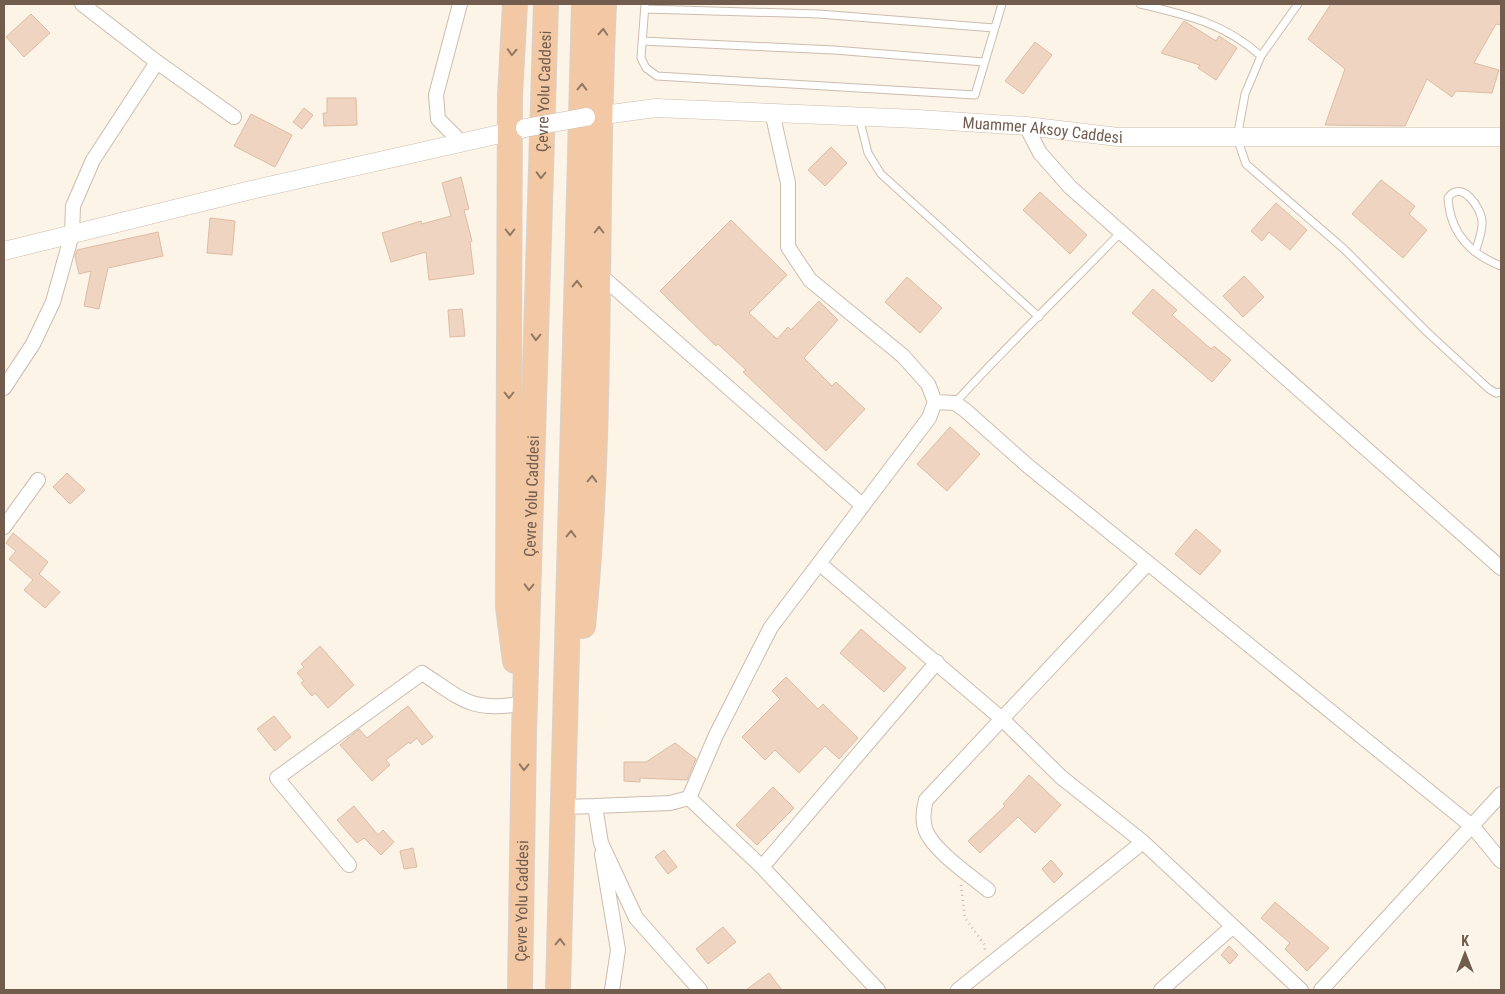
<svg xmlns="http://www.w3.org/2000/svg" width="1505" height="994" viewBox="0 0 1505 994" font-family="'Roboto Condensed',sans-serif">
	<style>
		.building { fill: #eed4c1; stroke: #dfbca3 }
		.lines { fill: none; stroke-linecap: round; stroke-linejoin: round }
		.service-casing { stroke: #ccbcae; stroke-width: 9 }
		.minor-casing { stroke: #ccbcae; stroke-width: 16 }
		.tertiary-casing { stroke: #ccbcae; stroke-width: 19 }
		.trunk-casing { stroke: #d8d1cd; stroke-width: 26 }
		.path { stroke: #d3b8a4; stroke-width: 2.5; stroke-dasharray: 1 4; stroke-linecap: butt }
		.service { stroke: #fff; stroke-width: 7 }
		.minor { stroke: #fff; stroke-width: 14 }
		.tertiary { stroke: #fff; stroke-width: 18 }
		.trunk { stroke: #f2c9a4; stroke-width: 24 }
		.tertiary-bridge-casing { stroke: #ccbcae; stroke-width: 19; stroke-linecap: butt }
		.tertiary-bridge { stroke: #fff; stroke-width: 18 }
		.oneway { stroke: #927763 }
		.labels { text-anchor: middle; stroke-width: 4.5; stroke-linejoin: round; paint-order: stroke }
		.street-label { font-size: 16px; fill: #725c4d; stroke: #fef8ed }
	</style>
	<rect width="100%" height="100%" fill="#fbf4e7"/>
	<path class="building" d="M1331 4H1501V25L1496 24 1474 63 1499 70 1492 93 1456 91 1452 97 1427 79 1405 126 1325 125 1345 69 1308 39Z
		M31 14 50 33 24 57 6 37Z
		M1184 21 1216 41 1219 36 1237 48 1216 80 1198 68 1200 65 1161 53Z
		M1035 42 1052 55 1023 94 1005 81Z
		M327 98H356L357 125 324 126 323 113H327Z
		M304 108 313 115 302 129 293 122Z
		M251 114 292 135 275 167 234 146Z
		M831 147 847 163 825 186 808 170Z
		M461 177 469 209 464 210 472 241 470 242 474 274 429 280 426 252 391 262 382 233 421 221 422 224 451 216 442 183Z
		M1381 180 1415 206 1409 214 1427 230 1403 258 1352 214Z
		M1040 192 1087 235 1070 254 1023 210Z
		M1276 203 1307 230 1290 250 1269 232 1262 241 1251 231Z
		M210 218 235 221 232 255 207 253Z
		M731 220 787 275 749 313 777 339 788 327 791 330 819 301 838 320 804 358 832 386 836 382 865 409 826 451 743 372 746 370 718 344 716 346 660 291Z
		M158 232 163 256 108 268 99 309 84 306 91 271 79 274 75 256 77 250Z
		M1244 276 1264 297 1243 317 1223 296Z
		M907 277 942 308 920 333 885 302Z
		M1153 289 1177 310 1172 315 1211 349 1214 346 1231 360 1212 382 1132 313Z
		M462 309 465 336 450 337 448 310Z
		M950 427 980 454 947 491 917 464Z
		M67 473 85 490 70 504 53 487Z
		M1196 529 1221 551 1200 575 1175 554Z
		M13 533 48 562 39 574 60 592 45 608 24 590 33 580 9 559 16 551 6 543Z
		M861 629 906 668 884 692 840 653Z
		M320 646 354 685 328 708 315 693 312 696 301 683 304 681 297 673 304 667 301 664Z
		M786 677 818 709 823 704 858 738 839 759 825 746 799 773 775 750 765 760 742 737 780 699 772 691Z
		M408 706 433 737 422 745 417 738 410 744 409 742 386 760 390 765 372 781 340 745 359 729 367 738Z
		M274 716 291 737 275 751 257 729Z
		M675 743 696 759 687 780 640 778V782L624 781V762H646Z
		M1029 775 1061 805 1035 833 1018 817 980 853 968 841 1005 806 1003 804Z
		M773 787 794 808 757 845 736 825Z
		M354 806 378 835 383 830 394 842 381 855 364 838 357 843 337 820Z
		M413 848 417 867 404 869 400 851Z
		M664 850 677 867 668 874 655 857Z
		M1051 860 1063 874 1054 883 1042 869Z
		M1275 902 1329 948 1307 971 1285 949 1290 943 1261 918Z
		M723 927 736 942 708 964 696 949Z
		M1229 946 1238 955 1230 964 1221 955Z
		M769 973 782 990H746Z"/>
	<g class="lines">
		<defs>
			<path id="service" d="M645 4 641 58 646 68 657 76 975 95 1002 4
				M1140 4C1187 15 1224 23 1261 56
				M1298 4 1261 56 1245 94 1237 138 1246 164 1344 249 1428 333 1489 389 1496 393 1501 392
				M645 9 819 14 994 28
				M642 41 834 50 984 62
				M859 117 868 153 881 174 1039 317
				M1475 252C1478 243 1483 231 1482 221 1481 207 1461 179 1448 198 1450 232 1470 254 1501 266
				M955 403C1008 344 1066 290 1121 232"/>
			<path id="minor" d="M82 4 157 62 234 117
				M460 4 436 95 438 119 461 142
				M1026 126 1040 153 1070 187 1501 568
				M599 274 862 505
				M4 388 33 344 53 302 72 234 73 206 93 160 157 62
				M935 402 955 403 965 410 1028 466 1148 563 926 800C923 811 922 821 926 831 934 851 971 876 988 890
				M4 527 38 480
				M1148 563 1473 827 1501 861
				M820 564 1002 719 1061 777 1143 842 1301 990
				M689 798 762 867 878 990
				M595 806 670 803 689 798 716 735 771 627 929 418 935 402 928 384 903 356 810 280 788 247V183L772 112
				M564 807 595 806 601 843 636 918 700 990
				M602 854 618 950 612 990
				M349 865 277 778 422 673C462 699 470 712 520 704
				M762 867 937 662
				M958 990 1143 842
				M1161 990 1232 927
				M1321 990 1501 794"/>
			<g id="tertiary">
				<path id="s1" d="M588 117 656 108 918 119 1026 126 1118 137H1501"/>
				<path d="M4 251 251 190 522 129"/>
			</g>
			<g id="trunk">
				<path d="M583 626C604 419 594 211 604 4"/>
				<path d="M515 661 508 607 510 96 515 4"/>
				<path id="s2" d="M520 990 524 733 546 4"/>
				<path d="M558 990 584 4"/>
			</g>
		</defs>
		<use href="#service" class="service-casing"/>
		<use href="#minor" class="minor-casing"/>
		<use href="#tertiary" class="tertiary-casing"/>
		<use href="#trunk" class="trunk-casing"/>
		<path class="path" d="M961 885 965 918 984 944 985 951"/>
		<use href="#service" class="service"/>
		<use href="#minor" class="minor"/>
		<use href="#tertiary" class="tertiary"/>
		<use href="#trunk" class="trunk"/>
		<defs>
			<path id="tertiary-bridge" d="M525 128 586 117"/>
		</defs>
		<use href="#tertiary-bridge" class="tertiary-bridge-casing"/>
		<use href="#tertiary-bridge" class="tertiary-bridge"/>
	</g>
	<defs><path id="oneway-chevron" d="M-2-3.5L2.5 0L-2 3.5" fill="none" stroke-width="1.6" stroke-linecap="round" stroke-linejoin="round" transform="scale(1.25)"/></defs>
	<g class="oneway">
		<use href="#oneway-chevron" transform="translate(603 32) rotate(-87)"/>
		<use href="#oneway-chevron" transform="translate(512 52) rotate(93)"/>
		<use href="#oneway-chevron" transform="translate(582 87) rotate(-89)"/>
		<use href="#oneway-chevron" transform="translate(541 175) rotate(92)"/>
		<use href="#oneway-chevron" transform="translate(599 230) rotate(-90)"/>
		<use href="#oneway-chevron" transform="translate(510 232) rotate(90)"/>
		<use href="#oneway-chevron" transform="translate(577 284) rotate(-89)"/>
		<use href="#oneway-chevron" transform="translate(536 337) rotate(92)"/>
		<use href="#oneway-chevron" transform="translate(509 395) rotate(90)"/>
		<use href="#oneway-chevron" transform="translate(592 479) rotate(-88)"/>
		<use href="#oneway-chevron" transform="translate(571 534) rotate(-89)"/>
		<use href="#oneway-chevron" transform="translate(529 587) rotate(92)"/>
		<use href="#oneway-chevron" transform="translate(524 767) rotate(91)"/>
		<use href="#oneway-chevron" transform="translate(560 942) rotate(-88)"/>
	</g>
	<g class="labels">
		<g class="street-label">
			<text dy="6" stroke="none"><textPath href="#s2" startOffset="899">Çevre Yolu Caddesi</textPath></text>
			<text dy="6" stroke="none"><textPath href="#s1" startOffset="456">Muammer Aksoy Caddesi</textPath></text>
			<text dy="6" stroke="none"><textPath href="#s2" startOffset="494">Çevre Yolu Caddesi</textPath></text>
			<text dy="6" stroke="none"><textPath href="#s2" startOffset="89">Çevre Yolu Caddesi</textPath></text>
		</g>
	</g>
	<rect width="1505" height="994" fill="none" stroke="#725c4d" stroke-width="10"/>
	<g transform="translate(1465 954)" stroke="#fef8ed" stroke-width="4" paint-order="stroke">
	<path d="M0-4L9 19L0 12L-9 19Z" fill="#725c4d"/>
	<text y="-8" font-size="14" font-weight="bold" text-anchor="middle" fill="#725c4d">K</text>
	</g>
</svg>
